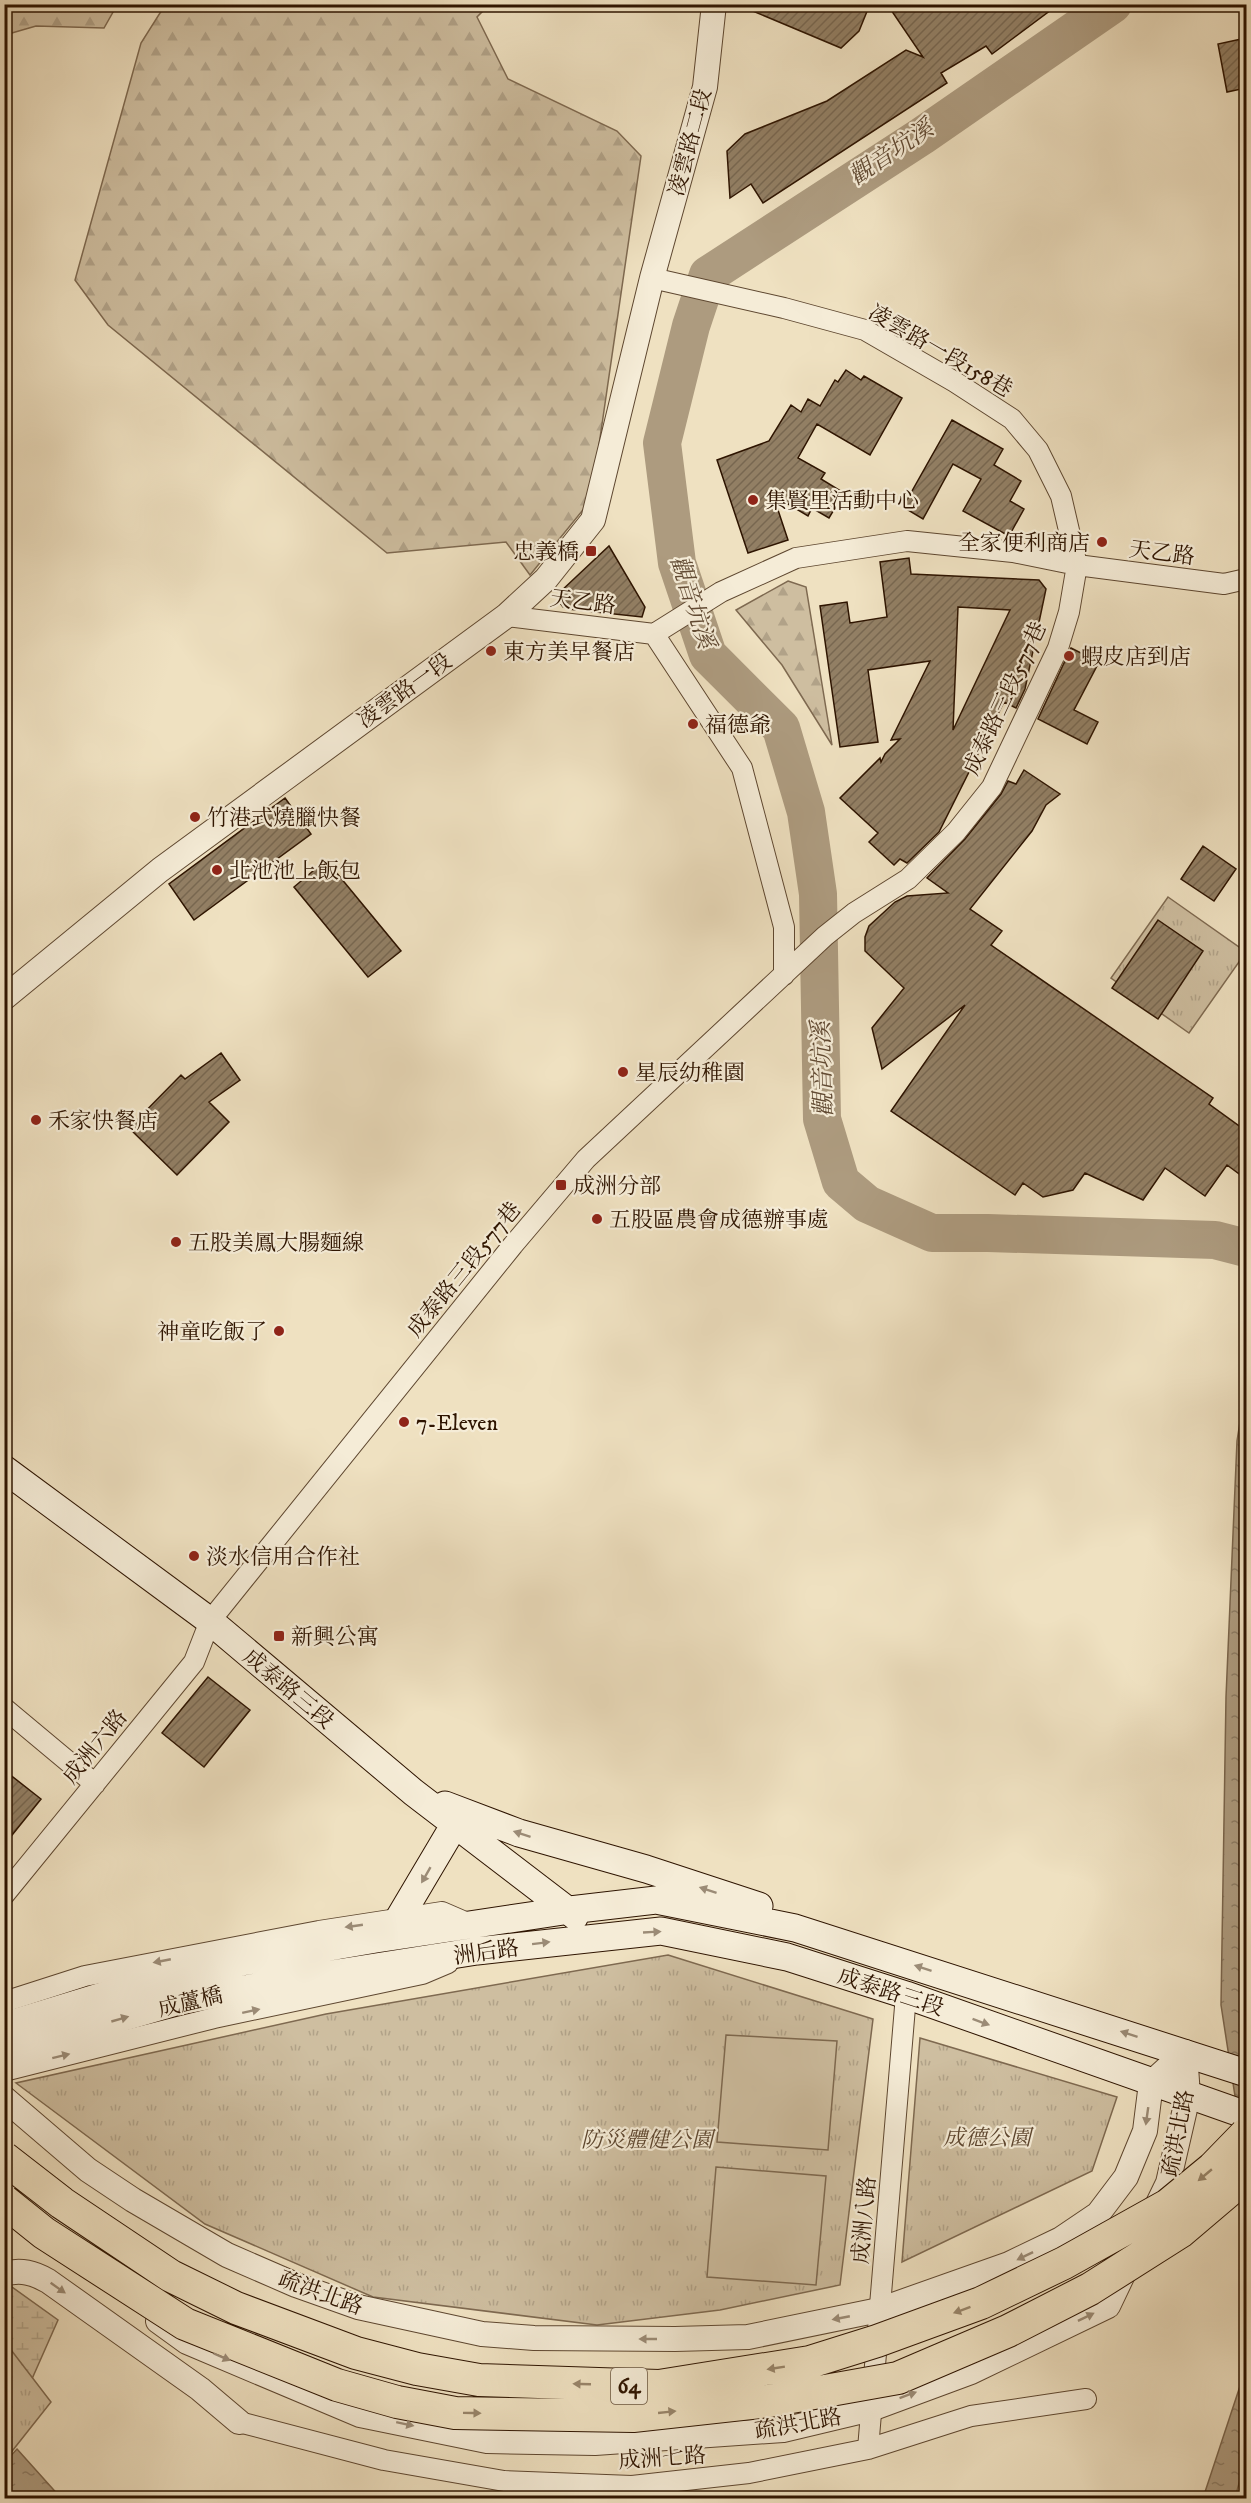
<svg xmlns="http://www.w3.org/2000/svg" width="1251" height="2503" viewBox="0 0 1251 2503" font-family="'IM FELL DW Pica','Noto Serif TC',serif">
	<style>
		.forest { fill: url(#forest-firs); stroke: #7e6950; stroke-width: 1.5 }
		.wetland { fill: url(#wetland-marsh); stroke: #7e6950; stroke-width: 1.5 }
		.park { fill: url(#park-tufts); stroke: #7e6950; stroke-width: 1.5 }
		.pitch { fill: #cebea0; stroke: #7e6950; stroke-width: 1.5 }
		.water { fill: url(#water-ripples); stroke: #7a654c; stroke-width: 1.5 }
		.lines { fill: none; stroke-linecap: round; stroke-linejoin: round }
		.river { stroke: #ad9b7f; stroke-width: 38 }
		.building { fill: url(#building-hatch); stroke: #2e1400; stroke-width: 1.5; fill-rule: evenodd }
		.minor-casing { stroke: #5e4730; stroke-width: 22 }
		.tertiary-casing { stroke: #5e4730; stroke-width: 26 }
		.secondary-casing { stroke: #2e1400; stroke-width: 29 }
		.minor { stroke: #f5ecd7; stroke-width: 20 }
		.tertiary { stroke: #f5ecd7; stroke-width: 24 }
		.secondary { stroke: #f5ecd7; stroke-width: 27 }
		.trunk-bridge-casing { stroke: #2e1400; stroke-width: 34; stroke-linecap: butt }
		.trunk-bridge { stroke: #efe1c1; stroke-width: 32 }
		.oneway { fill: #9b8b76 }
		.oneway2 { fill: #98856a }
		.poi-dot { fill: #8f2418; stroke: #f5ecd7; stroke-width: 2 }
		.labels { text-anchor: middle; stroke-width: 4.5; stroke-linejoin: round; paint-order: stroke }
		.shield { fill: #f5ecd7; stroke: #6a5540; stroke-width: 1.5 }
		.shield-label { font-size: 21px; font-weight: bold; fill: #2e1400 }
		.street-label { font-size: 22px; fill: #2e1400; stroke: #f5ecd7 }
		.poi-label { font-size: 22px; fill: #2e1400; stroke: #f5ecd7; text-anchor: start }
		.park-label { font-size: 22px; font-style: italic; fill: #5e4730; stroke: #f5ecd7 }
		.water-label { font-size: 24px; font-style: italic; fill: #614a33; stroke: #f5ecd7 }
	</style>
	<defs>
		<pattern id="forest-firs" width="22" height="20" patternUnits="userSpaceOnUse" patternTransform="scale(1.5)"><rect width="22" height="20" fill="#cebea0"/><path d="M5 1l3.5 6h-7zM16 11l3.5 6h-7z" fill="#b1a288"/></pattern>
		<pattern id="wetland-marsh" width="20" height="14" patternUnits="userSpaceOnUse" patternTransform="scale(1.5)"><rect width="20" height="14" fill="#cebea0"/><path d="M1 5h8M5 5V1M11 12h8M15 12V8" fill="none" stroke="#b1a288"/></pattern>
		<pattern id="park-tufts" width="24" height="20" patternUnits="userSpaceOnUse" patternTransform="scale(1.5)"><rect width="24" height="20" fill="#cebea0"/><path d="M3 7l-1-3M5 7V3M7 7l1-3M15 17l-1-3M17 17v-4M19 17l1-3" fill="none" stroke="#b1a288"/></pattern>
		<pattern id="water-ripples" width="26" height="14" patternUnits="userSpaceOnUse" patternTransform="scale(1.5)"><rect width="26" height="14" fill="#ad9b7f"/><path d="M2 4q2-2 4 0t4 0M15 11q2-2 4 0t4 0" fill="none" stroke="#8d7d66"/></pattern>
		<pattern id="building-hatch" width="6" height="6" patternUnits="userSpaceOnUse" patternTransform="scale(1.5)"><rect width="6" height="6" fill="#927f64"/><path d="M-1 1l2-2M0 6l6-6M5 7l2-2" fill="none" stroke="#786750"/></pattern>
	</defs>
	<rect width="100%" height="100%" fill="#efe1c1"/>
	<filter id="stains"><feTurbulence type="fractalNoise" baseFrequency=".00333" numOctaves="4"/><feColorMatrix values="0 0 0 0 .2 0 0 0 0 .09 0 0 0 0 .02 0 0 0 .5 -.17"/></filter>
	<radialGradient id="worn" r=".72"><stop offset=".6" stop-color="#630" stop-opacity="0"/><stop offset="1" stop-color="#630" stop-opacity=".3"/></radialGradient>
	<path class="forest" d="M5 4H117V5L104 28 36 26 5 35Z
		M165 5H489L477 17 508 79 617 131 641 156 591 500 530 575 506 542 387 553 108 325 75 280 141 43Z
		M788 581 806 587 832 745 782 665 736 610Z"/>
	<path class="wetland" d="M5 2282 58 2320 5 2440Z"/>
	<path class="park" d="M1168 897 1246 952 1189 1033 1111 978Z
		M668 1955 873 2019 840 2285 720 2310 597 2325 373 2297 205 2224 16 2083 326 2014Z
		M920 2038 1117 2097 1092 2171 902 2262Z
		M5 2342 51 2402 5 2460Z"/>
	<path class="pitch" d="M726 2035 837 2041 828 2150 717 2142Z
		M716 2167 826 2176 816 2285 707 2277Z"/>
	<path class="water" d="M1150 1230 1246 1240V1261L1233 1249 1157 1246Z
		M1246 1384V2150L1239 2122 1221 2005 1226 1697 1237 1441Z
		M1246 2368V2458L1235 2498H1203Z
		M17 2449 61 2498H5V2462Z"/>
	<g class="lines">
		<path class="river" d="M1113 4 922 136 708 275 691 326 662 443 677 563 708 655 781 728 806 812 818 894 822 1119 841 1182 867 1204 932 1233H988L1215 1240 1246 1248"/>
	</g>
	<path class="building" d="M736 4H870L859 31 841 48Z
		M887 4H1059L992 54 986 46 941 73 947 83 763 203 751 184 730 198 727 151 745 134 827 101 906 50 923 57Z
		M1246 38V88L1227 92 1218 44Z
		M846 370 861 380 864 376 902 398 870 455 817 424 798 458 825 473 821 479 844 493 829 518 812 508 808 516 773 495 788 540 748 553 717 460 769 441 791 405 801 412 808 399 820 406 835 380 838 382Z
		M952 420 1003 449 994 465 1021 481 1010 501 1024 509 1009 536 963 511 981 479 953 464 923 519 903 507Z
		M609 546 645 607 642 617 568 609 563 607 560 603V592Z
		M909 558 911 574 1039 580 1046 589 1025 689 1016 708 1004 702 939 832 907 863 900 859 894 865 869 842 878 833 840 798 880 758 881 762 885 754 900 739 891 740 930 661 868 670 878 742 840 747 820 606 847 602 850 623 887 617 880 562ZM958 607 1010 610 953 730Z
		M1071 648 1099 662 1074 710 1098 722 1087 744 1038 719Z
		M1024 770 1060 794 1046 805 1032 831 970 909 1002 931 991 945 1213 1098 1209 1104 1246 1131V1179L1227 1165 1205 1196 1165 1168 1143 1200 1085 1173 1073 1190 1043 1197 1023 1183 1015 1195 891 1111 965 1005 882 1069 872 1028 904 988 865 951V937L869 926 895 902 907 896 948 893 927 878 965 839 1001 794 1008 781 1016 784Z
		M285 798 311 834 194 920 169 884Z
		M1203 846 1236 869 1214 901 1181 879Z
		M326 860 401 951 368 977 294 887Z
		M1158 920 1203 951 1158 1019 1112 988Z
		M221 1053 240 1080 209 1102 229 1122 177 1175 129 1128 181 1075 185 1079Z
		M208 1677 250 1710 204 1767 162 1733Z
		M4 1770 41 1799 4 1845Z"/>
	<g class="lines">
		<defs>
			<path id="minor" d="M506 616 654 634
				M654 634 721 592 796 558 907 541 1013 552 1077 565 1224 584 1246 579
				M654 634 742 768 784 927V975
				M4 1708 95 1784
				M4 1895 194 1662 210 1621 513 1245 586 1159 825 936 854 913 908 879 956 832 992 787 1058 648 1069 612 1077 565 1061 496 1038 450 1012 419 955 382 865 330 784 308 652 278
				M4 2002 85 1976 319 1931 442 1912 472 1925
				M4 2071 214 2018 422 1974 448 1963
				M239 2422 384 2460 504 2481 632 2486 749 2473 868 2449 971 2416 1086 2399
				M868 2449 906 1995"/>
			<path id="tertiary" d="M4 998 160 870 506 616 546 579 593 520 652 278 705 87 714 4
				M4 2098 88 2170 133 2200 227 2255 296 2285 358 2307 482 2334 534 2338 675 2339 748 2337 879 2310 1009 2264 1061 2239 1098 2214 1126 2177 1145 2131 1151 2083 1185 2052
				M1153 2214 1168 2183 1188 2096 1185 2052
				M4 2274C21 2269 34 2273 48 2281L200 2389 239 2422
				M158 2321 187 2342 360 2415 487 2441 595 2443 783 2430 871 2409 971 2372 1108 2306 1128 2264"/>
			<path id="secondary" d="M4 1469 210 1621 413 1792 575 1916
				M445 1805 519 1833 646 1869 759 1906
				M388 1937 455 1824
				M4 2026 162 1978 242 1962 376 1939 570 1910 656 1900 795 1928 1246 2073
				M4 2055 22 2047 179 2001 306 1978 477 1951 661 1931 787 1957 906 1995 1246 2115"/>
		</defs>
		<use href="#minor" class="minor-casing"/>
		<use href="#tertiary" class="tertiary-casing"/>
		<use href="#secondary" class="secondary-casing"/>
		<use href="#minor" class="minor"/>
		<use href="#tertiary" class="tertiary"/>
		<use href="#secondary" class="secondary"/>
		<defs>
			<path id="trunk-bridge" d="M4 2158 62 2203 171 2276 236 2308 356 2353 417 2369 479 2380 659 2386 810 2362 877 2341 981 2303 1064 2263 1168 2205 1213 2168 1246 2134
				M4 2201 44 2233 185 2324 337 2385 397 2402 455 2413 633 2416 769 2401 898 2378 1008 2331 1090 2289 1180 2232 1246 2176"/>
		</defs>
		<use href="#trunk-bridge" class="trunk-bridge-casing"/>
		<use href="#trunk-bridge" class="trunk-bridge"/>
	</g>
	<defs><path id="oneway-solid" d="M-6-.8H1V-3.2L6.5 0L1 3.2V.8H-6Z" transform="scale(1.5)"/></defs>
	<g class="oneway">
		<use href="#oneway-solid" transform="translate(522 1834) rotate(-162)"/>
		<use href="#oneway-solid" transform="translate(426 1875) rotate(120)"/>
		<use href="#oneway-solid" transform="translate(708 1890) rotate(-162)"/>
		<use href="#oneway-solid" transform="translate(354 1926) rotate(172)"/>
		<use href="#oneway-solid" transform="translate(652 1932) rotate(-3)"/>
		<use href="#oneway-solid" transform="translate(541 1943) rotate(-7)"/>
		<use href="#oneway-solid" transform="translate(162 1961) rotate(169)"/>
		<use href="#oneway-solid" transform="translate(923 1968) rotate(-162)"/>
		<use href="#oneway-solid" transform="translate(251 2011) rotate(-12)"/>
		<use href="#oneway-solid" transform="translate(120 2019) rotate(-16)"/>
		<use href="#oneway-solid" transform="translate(981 2022) rotate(20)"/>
		<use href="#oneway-solid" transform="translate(1129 2034) rotate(-162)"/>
		<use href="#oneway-solid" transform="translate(61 2056) rotate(-14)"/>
		<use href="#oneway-solid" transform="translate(1147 2116) rotate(98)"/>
		<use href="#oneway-solid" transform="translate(1025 2256) rotate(154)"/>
		<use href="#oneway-solid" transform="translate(58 2288) rotate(35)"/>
		<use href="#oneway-solid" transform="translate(1086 2317) rotate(-26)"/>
		<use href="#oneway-solid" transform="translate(841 2318) rotate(169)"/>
		<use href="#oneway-solid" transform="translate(648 2339) rotate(-180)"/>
		<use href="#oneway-solid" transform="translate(222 2357) rotate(23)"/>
		<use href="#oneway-solid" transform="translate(908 2395) rotate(-20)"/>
		<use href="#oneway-solid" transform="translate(405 2424) rotate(12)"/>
	</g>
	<g class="oneway2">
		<use href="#oneway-solid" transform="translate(1205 2175) rotate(140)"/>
		<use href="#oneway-solid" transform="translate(962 2310) rotate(160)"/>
		<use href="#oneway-solid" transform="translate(776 2368) rotate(171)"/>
		<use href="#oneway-solid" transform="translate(582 2384) rotate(-178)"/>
		<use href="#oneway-solid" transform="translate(667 2412) rotate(-6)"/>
		<use href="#oneway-solid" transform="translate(472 2413) rotate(1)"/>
	</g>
	<g class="poi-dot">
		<circle cx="753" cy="500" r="6"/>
		<circle cx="1102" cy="542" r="6"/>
		<rect x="585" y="545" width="12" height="12" rx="3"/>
		<circle cx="491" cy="651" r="6"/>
		<circle cx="1069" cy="656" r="6"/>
		<circle cx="693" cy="724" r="6"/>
		<circle cx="195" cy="817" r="6"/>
		<circle cx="217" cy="870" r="6"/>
		<circle cx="623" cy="1072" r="6"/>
		<circle cx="36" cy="1120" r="6"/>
		<rect x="555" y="1179" width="12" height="12" rx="3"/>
		<circle cx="597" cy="1219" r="6"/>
		<circle cx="176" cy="1242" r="6"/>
		<circle cx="279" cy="1331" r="6"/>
		<circle cx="404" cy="1422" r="6"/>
		<circle cx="194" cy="1556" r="6"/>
		<rect x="273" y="1630" width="12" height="12" rx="3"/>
	</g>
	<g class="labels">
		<rect class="shield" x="611" y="2368" width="36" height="36" rx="4.5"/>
		<g class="shield-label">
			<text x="629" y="2393">64</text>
		</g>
		<g class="street-label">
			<text transform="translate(689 142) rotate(-75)" y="8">凌雲路二段</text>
			<text transform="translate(941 350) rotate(30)" y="8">凌雲路一段158巷</text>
			<text transform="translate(1162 552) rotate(7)" y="8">天乙路</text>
			<text transform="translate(583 601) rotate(7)" y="8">天乙路</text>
			<text transform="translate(404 690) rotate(-36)" y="8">凌雲路一段</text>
			<text transform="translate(1004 698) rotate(-65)" y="8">成泰路三段577巷</text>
			<text transform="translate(463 1269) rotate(-51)" y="8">成泰路三段577巷</text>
			<text transform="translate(289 1688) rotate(40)" y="8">成泰路三段</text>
			<text transform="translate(94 1746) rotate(-51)" y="8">成洲六路</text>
			<text transform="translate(486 1951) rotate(-8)" y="8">洲后路</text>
			<text transform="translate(891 1991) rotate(18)" y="8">成泰路三段</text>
			<text transform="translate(190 2001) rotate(-13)" y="8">成蘆橋</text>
			<text transform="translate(1177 2133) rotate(-79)" y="8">疏洪北路</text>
			<text transform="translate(863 2220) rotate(-85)" y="8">成洲八路</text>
			<text transform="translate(321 2292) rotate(20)" y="8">疏洪北路</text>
			<text transform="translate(798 2423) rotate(-10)" y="8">疏洪北路</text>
			<text transform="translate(662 2457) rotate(-4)" y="8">成洲七路</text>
		</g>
		<g class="poi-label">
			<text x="765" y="508">集賢里活動中心</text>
			<text x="1090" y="550" text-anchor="end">全家便利商店</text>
			<text x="579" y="559" text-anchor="end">忠義橋</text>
			<text x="503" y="659">東方美早餐店</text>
			<text x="1081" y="664">蝦皮店到店</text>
			<text x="705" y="732">福德爺</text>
			<text x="207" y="825">竹港式燒臘快餐</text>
			<text x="229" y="878">北池池上飯包</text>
			<text x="635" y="1080">星辰幼稚園</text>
			<text x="48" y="1128">禾家快餐店</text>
			<text x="573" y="1193">成洲分部</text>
			<text x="609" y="1227">五股區農會成德辦事處</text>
			<text x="188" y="1250">五股美鳳大腸麵線</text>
			<text x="267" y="1339" text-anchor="end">神童吃飯了</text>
			<text x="416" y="1430">7-Eleven</text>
			<text x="206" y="1564">淡水信用合作社</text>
			<text x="291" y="1644">新興公寓</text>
		</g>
		<g class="park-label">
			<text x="987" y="2145">成德公園</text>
			<text x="647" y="2147">防災體健公園</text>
		</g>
		<g class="water-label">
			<text transform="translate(891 152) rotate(-34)" y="8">觀音坑溪</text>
			<text transform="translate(693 602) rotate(72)" y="8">觀音坑溪</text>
			<text transform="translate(822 1069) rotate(-92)" y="8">觀音坑溪</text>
		</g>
	</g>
	<rect width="1251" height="2503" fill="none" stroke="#efe1c1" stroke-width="24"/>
	<rect x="6" y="6" width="1239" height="2491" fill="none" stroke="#2e1400" stroke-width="3"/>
	<rect x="12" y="12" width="1227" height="2479" fill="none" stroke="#2e1400" stroke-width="1.5"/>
	<rect width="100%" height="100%" filter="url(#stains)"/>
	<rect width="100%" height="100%" fill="url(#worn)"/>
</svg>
